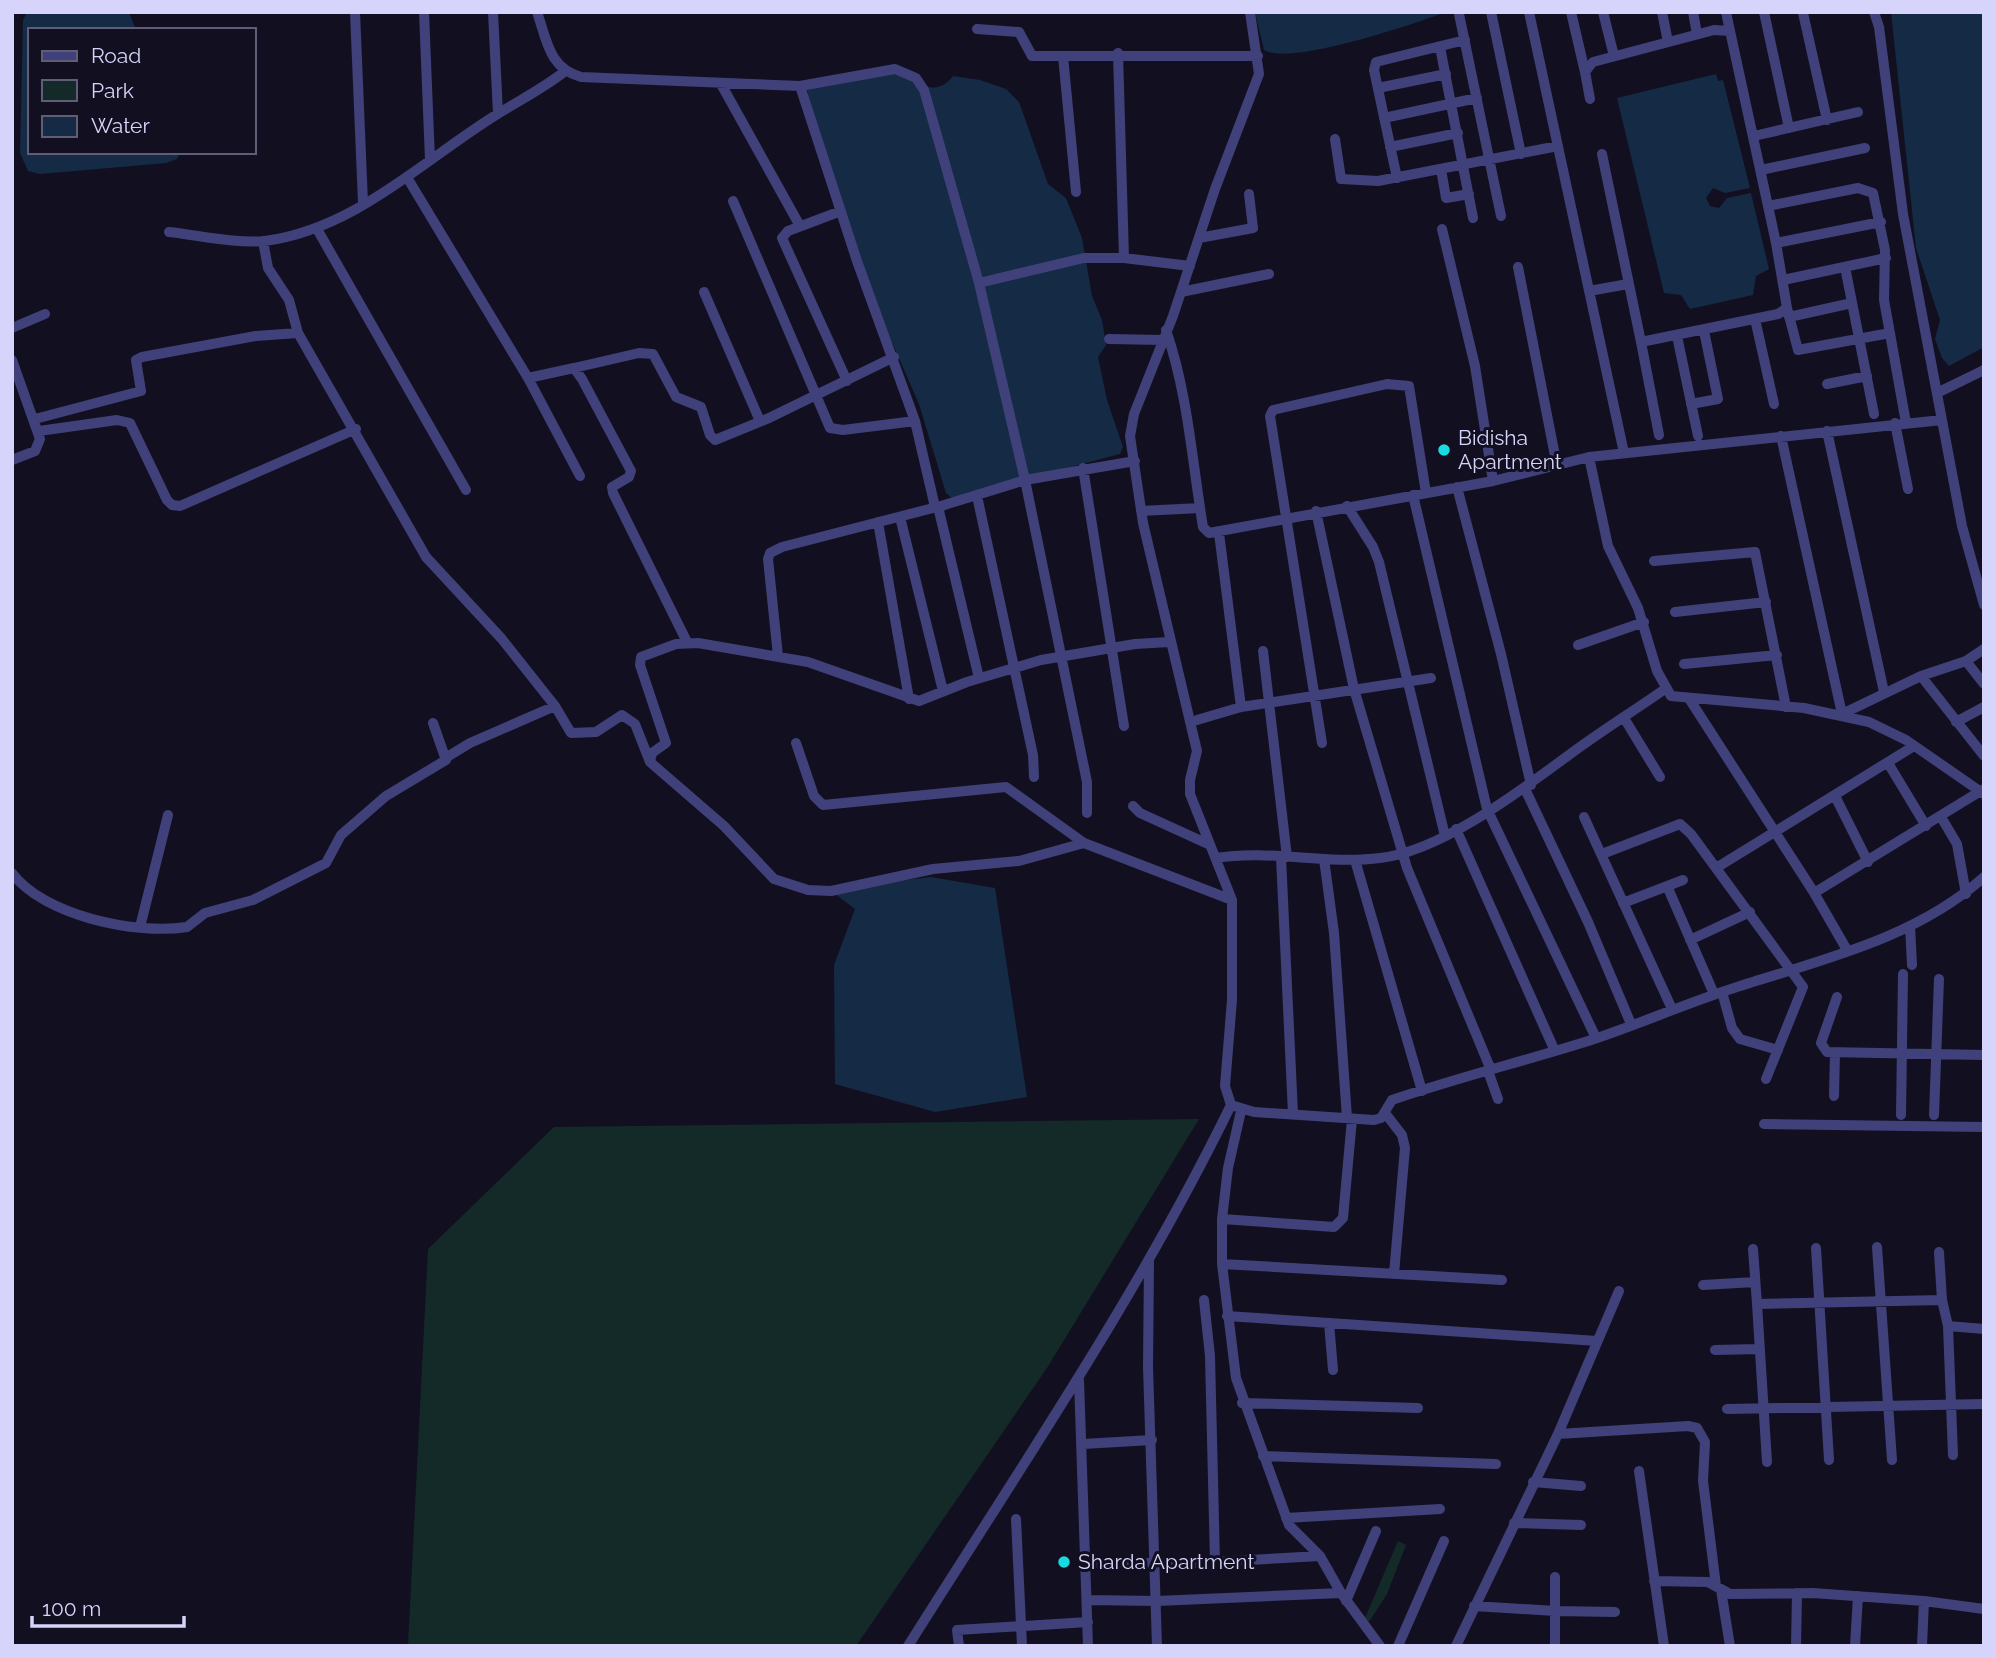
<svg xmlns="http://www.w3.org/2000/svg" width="1996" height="1658" viewBox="0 0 1996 1658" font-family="Raleway,sans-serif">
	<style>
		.green { fill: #132a28 }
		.water { fill: #152a45 }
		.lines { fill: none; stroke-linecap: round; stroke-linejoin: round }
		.street { stroke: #40417a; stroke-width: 10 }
		.poi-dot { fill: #19d9e1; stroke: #121020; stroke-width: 2.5 }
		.labels { text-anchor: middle; stroke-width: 6; stroke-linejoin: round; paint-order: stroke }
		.poi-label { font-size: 21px; fill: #d6d4fa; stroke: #121020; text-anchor: start }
	</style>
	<rect width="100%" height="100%" fill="#121020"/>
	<path class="green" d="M1199 1119 1047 1368 856 1646H408L428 1249 554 1127Z
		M1398 1541 1406 1545 1387 1594 1369 1622 1365 1618Z"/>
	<path class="water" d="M34 12H129L136 30H30V152H180L177 159 166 163 40 174 28 171 20 153 23 20 26 14Z
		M1255 12H1446C1414 24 1291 66 1264 50Z
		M1891 12H1984V347L1949 366 1942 358 1935 339 1940 320 1916 248Z
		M891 73C912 78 935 101 953 76L980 80 1006 89 1019 102 1048 184 1066 198 1082 238 1092 296 1102 320 1106 345 1098 357 1107 400 1123 447 1120 454 952 498 946 493 919 404 880 315 809 104 807 88Z
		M1716 74 1718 81 1723 80 1750 188 1725 193 1713 188 1706 198 1710 206 1719 208 1727 198 1751 193 1769 269 1756 276 1753 295 1690 309 1681 295 1664 293 1617 98Z
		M931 877 995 888 1027 1097 935 1112 835 1084 834 965 855 909 834 893 838 888Z"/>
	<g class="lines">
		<path class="street" d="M355 12 363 203
			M424 12 430 160
			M493 12 498 114
			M537 12C547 41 549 68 581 77L800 86 895 69 916 78 924 90 979 283 1025 480 1087 782V813
			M1250 12 1259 74 1215 189 1173 316 1134 414 1130 436 1143 523 1197 751 1190 780V794L1232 900V1000L1225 1086 1231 1105 1254 1112 1374 1120 1381 1118 1392 1100C1456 1078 1521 1062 1585 1042 1635 1026 1684 1004 1734 988 1820 960 1915 939 1984 877
			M1491 12 1521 154
			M1529 12 1624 453
			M1571 12 1585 72
			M1603 12 1614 56
			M1662 12 1668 42
			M1693 12 1697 34
			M1726 12 1730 31
			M1764 12 1789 128
			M1874 12 1879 27 1903 214 1962 526 1984 605
			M1803 13 1827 120
			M1459 14 1501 216
			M977 29 1019 32 1032 56H1258
			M1440 47 1473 218
			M1118 53 1124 258
			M1063 56 1076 192
			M721 84 800 226
			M800 86 857 261 915 421 935 507
			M1378 88 1446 74
			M1590 99 1585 72 1593 62 1714 30 1730 31 1776 243 1787 308 1778 314 1641 342 1602 154
			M1384 118 1477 98
			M1754 136 1858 112
			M1335 139 1341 179 1378 181 1558 146
			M1390 147 1458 133
			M1441 169 1446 198 1469 194
			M1761 170 1865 148
			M1397 178 1374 70 1376 62 1465 40
			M408 179 528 378 580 476
			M733 201 830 428 843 430 915 421
			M1768 206 1858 188 1873 193 1885 250 1884 300 1906 423
			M841 211 788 231 782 238 847 381
			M317 229 466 490
			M1442 229 1475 366 1493 481
			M169 232C197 235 238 244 265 241 355 229 422 161 496 115 520 100 542 89 564 72
			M1199 238 1253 228 1249 194
			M263 241 268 268 289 300 298 333
			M1776 243 1881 222
			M1518 267 1557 466
			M1845 267 1874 414
			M1783 280 1886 258
			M979 283 1084 258H1124L1190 266
			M1589 291 1628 284
			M704 292 760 421
			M1181 292 1269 274
			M1787 308 1798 350 1890 333
			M1789 317 1852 303
			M1755 319 1774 404
			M12 328 45 314
			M1166 330C1188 394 1192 461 1203 527L1209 533 1493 481 1589 457 1942 420
			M1677 336 1698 436
			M1109 339 1163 340
			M1641 342 1659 435
			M12 360 40 439 35 451 12 460
			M574 368 639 353 653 354 676 397 701 407 710 435 715 440 769 418 894 357
			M528 378 574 368 582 379 631 471 629 477 612 487 613 493 687 642
			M1827 384 1867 376
			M1939 392 1984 370
			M1691 404 1718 399 1704 331
			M35 419 141 391 136 360 142 357 256 336 298 333 426 557 501 638 555 706 571 733 596 732 622 715 635 724 650 762
			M1895 423 1908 489
			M39 431 117 420 130 423 167 500 172 505 180 506 356 429
			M1827 431 1884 692
			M1781 436 1842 714 1921 676 1966 661 1984 649
			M1589 457 1608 546 1638 608 1657 671 1671 696 1804 708 1869 722 1906 740 1984 794
			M1083 468 1124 726
			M1457 487 1501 654 1531 785
			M1413 495 1487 809 1596 1038
			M977 496 1033 755 1034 777
			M1347 506 1373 547 1379 562 1445 836
			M1141 511 1200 508
			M1316 511 1354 689 1407 868 1491 1070
			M900 517 943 691
			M878 522 909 699
			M1219 533 1241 707
			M1654 561 1755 552 1786 707
			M1675 612 1766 602
			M1578 645 1644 622
			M1263 651 1287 857
			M778 656 768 559 770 553 782 547 941 506
			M1966 661 1984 684
			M1684 664 1777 655
			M1921 676 1984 756
			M979 678 939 511 941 506 1025 480 1135 461
			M1690 700 1813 891 1847 950
			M1624 718 1660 777
			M1197 720 1241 707 1431 678
			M1956 722 1984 707
			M796 743 814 796 823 805 1006 787 1084 843 1232 900
			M1322 743 1270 416 1273 410 1387 384 1409 386 1426 493
			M447 757 470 743 555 706
			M1888 763 1926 826
			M1525 789 1588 922 1631 1024
			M1835 796 1868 862
			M1133 806 1140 813 1208 844
			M1584 817 1672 1009
			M1941 817 1957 844 1966 894
			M1456 829 1554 1049
			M1084 843 1019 861 933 869 831 891 808 890 774 879 724 826 650 762 652 753 666 743 640 665 641 657 676 644 698 643 808 662 919 701 967 682 1041 660 1135 644 1169 642
			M1602 854 1680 824 1691 834 1803 987 1766 1079
			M1281 857 1293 1114
			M1216 858C1270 849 1325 865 1380 858 1441 852 1524 788 1573 752 1603 730 1635 710 1665 689
			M1324 859 1334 933 1347 1118
			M1355 860 1422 1091
			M1716 868 1914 746
			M12 873C44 916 136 935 187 927L205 913 253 900 326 863 341 835 386 796 446 760 433 723
			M1667 886 1714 994
			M1814 893 1984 789
			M1623 903 1683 880
			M1910 926 1912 965
			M140 927 168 815
			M1690 940 1750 912
			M1722 992 1732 1028 1740 1039 1778 1050
			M1837 997 1821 1043 1827 1052 1984 1055
			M1488 1071 1498 1099
			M1834 1096 1835 1052
			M1241 1111 1228 1168 1222 1219V1264L1236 1378 1289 1525 1320 1556 1341 1593 1380 1646
			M1385 1113 1402 1135 1405 1148 1394 1274
			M1901 1115 1903 974
			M1934 1115 1939 979
			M1764 1124 1984 1127
			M1222 1219 1334 1227 1343 1218 1352 1119
			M1877 1247 1892 1460
			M1816 1248 1829 1460
			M1753 1249 1757 1304
			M1939 1252 1942 1300
			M1149 1261 1148 1367 1157 1646
			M1222 1264 1502 1280
			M1703 1285 1755 1282
			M1204 1300 1210 1356 1215 1562
			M1227 1316 1597 1341
			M1329 1323 1333 1370
			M1948 1326 1953 1455
			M1715 1350 1759 1349
			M1079 1380 1088 1646
			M1242 1403 1418 1408
			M1727 1409 1984 1404
			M1558 1434 1688 1426 1697 1428 1705 1442 1703 1481 1716 1586
			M1083 1444 1152 1440
			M1263 1456 1496 1464
			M1767 1462 1757 1304 1942 1300 1948 1326 1984 1329
			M1639 1471 1664 1646
			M1533 1482 1581 1486
			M1286 1518 1440 1509
			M1016 1519 1022 1646
			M1514 1523 1581 1525
			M1086 1563H1197L1320 1556
			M1555 1577V1611L1615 1612
			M1654 1581 1708 1582 1730 1594 1813 1593 1924 1601 1984 1609
			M1721 1590 1730 1646
			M1087 1600 1157 1601 1341 1593
			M1346 1601 1376 1531
			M1474 1606 1555 1611V1646
			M908 1646C1020 1468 1139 1294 1231 1105
			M959 1646 957 1630 1088 1622
			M1398 1646 1444 1541
			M1456 1646 1558 1434 1619 1291
			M1796 1646 1797 1593
			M1855 1646 1858 1596
			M1922 1646 1924 1601"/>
	</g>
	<g class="poi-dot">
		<circle cx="1444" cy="450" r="7"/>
		<circle cx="1064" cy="1562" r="7"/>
	</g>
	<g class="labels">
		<g class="poi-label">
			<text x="1458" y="445">Bidisha<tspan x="1458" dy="24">Apartment</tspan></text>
			<text x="1078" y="1569">Sharda Apartment</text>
		</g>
	</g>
	<rect width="1996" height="1658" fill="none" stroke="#d6d4fa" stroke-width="28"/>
	<rect x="28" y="28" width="228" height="126" fill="#121020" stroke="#605e77" stroke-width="2"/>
	<rect x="42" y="51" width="35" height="10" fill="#40417a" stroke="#605e77" stroke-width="2"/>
	<text x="91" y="63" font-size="21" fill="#d6d4fa">Road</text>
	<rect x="42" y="80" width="35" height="21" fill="#132a28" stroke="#605e77" stroke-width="2"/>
	<text x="91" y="98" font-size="21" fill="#d6d4fa">Park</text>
	<rect x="42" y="116" width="35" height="21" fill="#152a45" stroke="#605e77" stroke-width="2"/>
	<text x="91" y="133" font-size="21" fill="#d6d4fa">Water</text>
	<path d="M32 1616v10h152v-10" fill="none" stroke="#d6d4fa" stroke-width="3.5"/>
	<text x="42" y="1616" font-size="21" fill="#d6d4fa" stroke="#121020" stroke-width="5" paint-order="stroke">100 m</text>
</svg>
